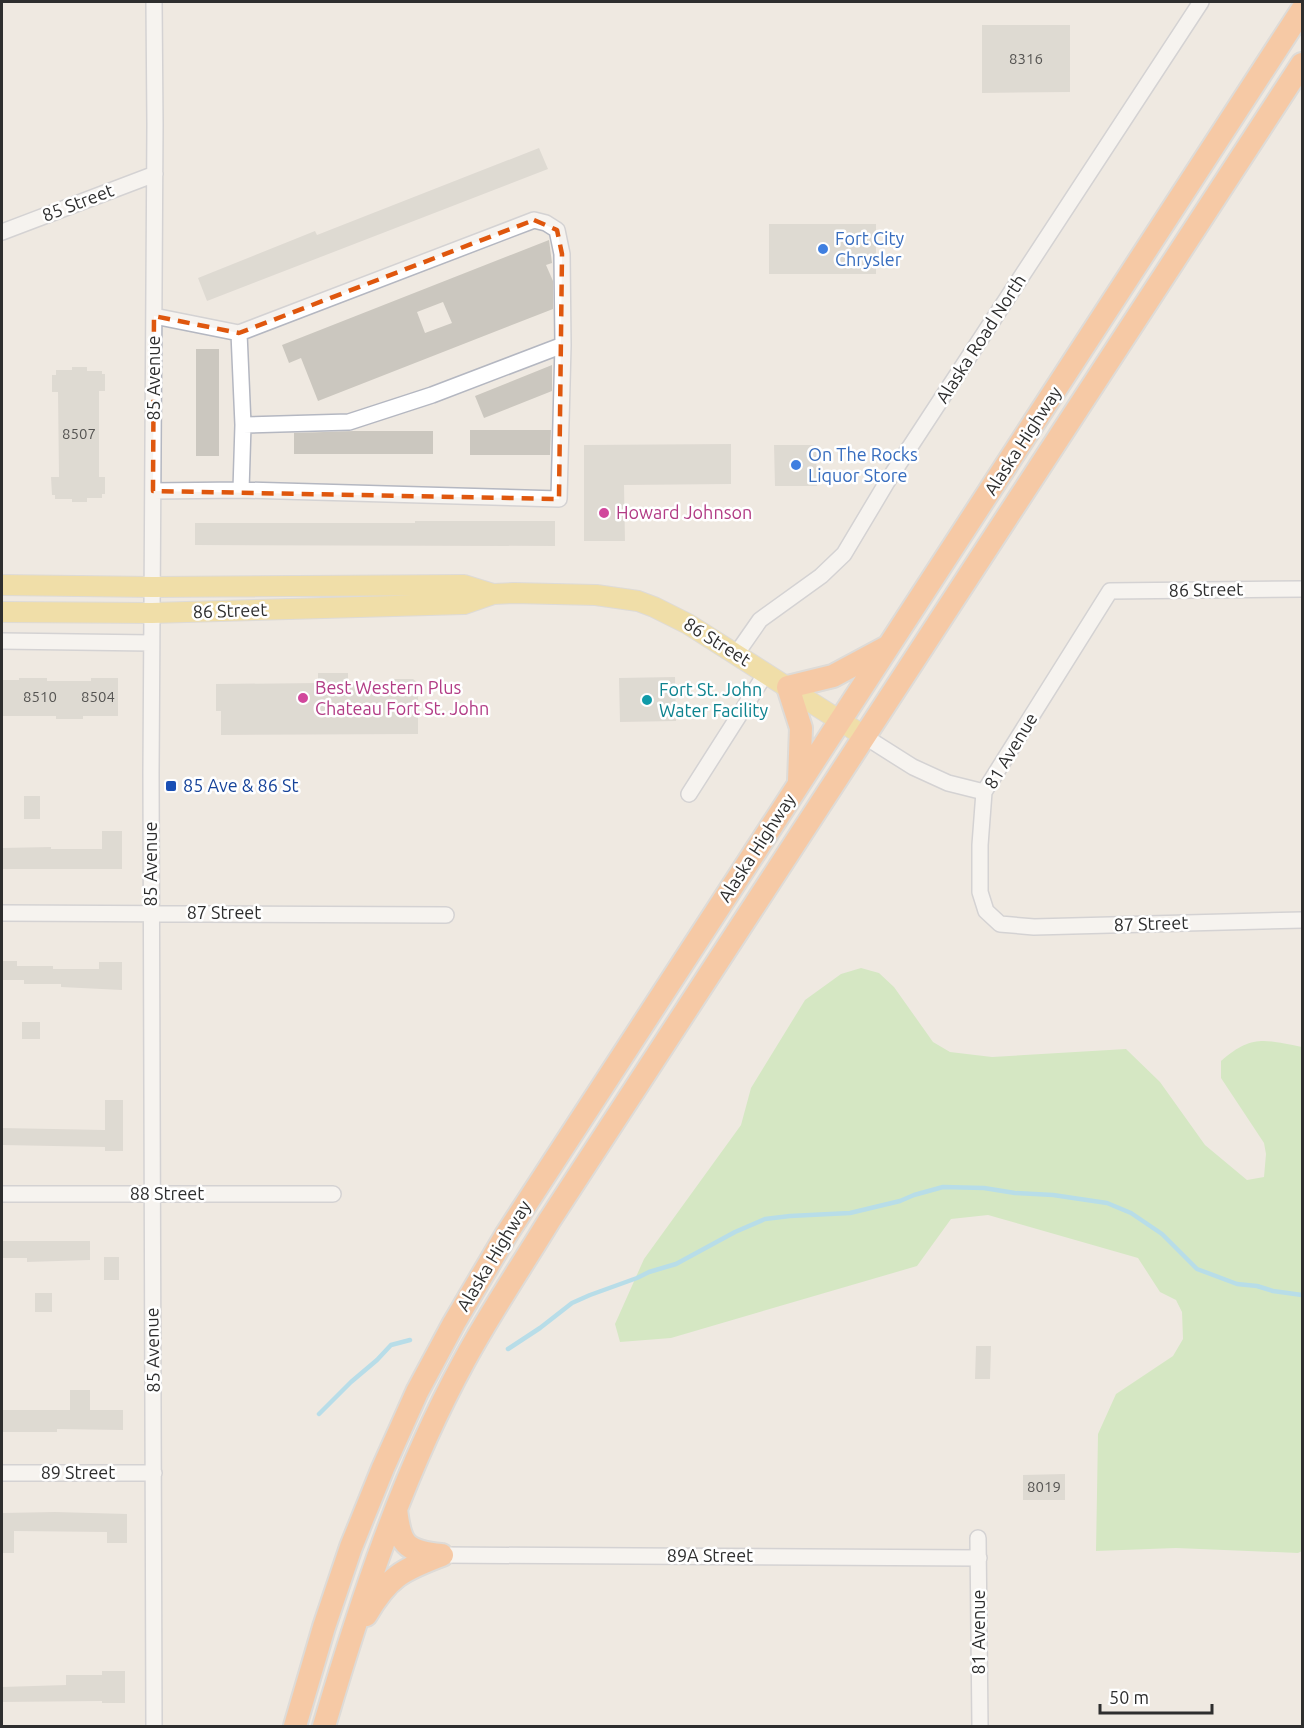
<svg xmlns="http://www.w3.org/2000/svg" width="1304" height="1728" viewBox="0 0 1304 1728" font-family="Ubuntu,sans-serif">
	<style>
		.green { fill: #b6e59e }
		.lines { fill: none; stroke-linecap: round; stroke-linejoin: round }
		.stream { stroke: #75cff0; stroke-width: 4.5 }
		.building { fill: #cbc7bf; fill-rule: evenodd }
		.minor-casing { stroke: #b4b7c1; stroke-width: 18 }
		.major-casing { stroke: #c9c9c9; stroke-width: 22 }
		.highway-casing { stroke: #c9c9c9; stroke-width: 26 }
		.minor { stroke: #fff; stroke-width: 15 }
		.major { stroke: #f2d163; stroke-width: 20 }
		.highway { stroke: #ffa35c; stroke-width: 22 }
		.marked { fill: none; stroke: #df570e; stroke-width: 4.5; stroke-dasharray: 12 8; stroke-linejoin: round }
		.shop-dot { fill: #3f7fe0; stroke: #fff; stroke-width: 2 }
		.hotel-dot { fill: #d1479c; stroke: #fff; stroke-width: 2 }
		.culture-dot { fill: #0f9aa8; stroke: #fff; stroke-width: 2 }
		.transit-dot { fill: #1a4fb4; stroke: #fff; stroke-width: 2 }
		.labels { text-anchor: middle; stroke-width: 5; stroke-linejoin: round; paint-order: stroke }
		.number-label { font-size: 15px; fill: #555452 }
		.street-label { font-size: 18px; fill: #2e2e2e; stroke: #fff }
		.shop-label { font-size: 18px; fill: #366cbe; stroke: #fff; text-anchor: start }
		.hotel-label { font-size: 18px; fill: #b23c85; stroke: #fff; text-anchor: start }
		.culture-label { font-size: 18px; fill: #0d838f; stroke: #fff; text-anchor: start }
		.transit-label { font-size: 18px; fill: #164399; stroke: #fff; text-anchor: start }
	</style>
	<rect width="100%" height="100%" fill="#efe9e1"/>
	<path class="green" d="M861 968 879 973 894 987 933 1042 950 1052 992 1057 1126 1049 1160 1082 1205 1145 1247 1180 1264 1177 1266 1154 1264 1143 1221 1078V1061C1252 1034 1265 1040 1302 1047V1551L1298 1553 1176 1548 1096 1551 1098 1434 1116 1394 1173 1356 1183 1339 1182 1312 1176 1300 1160 1292 1138 1258 988 1215 951 1219 917 1266 671 1338 620 1342 615 1324 644 1259 741 1125 751 1088 805 1000 841 974Z"/>
	<g class="lines">
		<path class="stream" d="M508 1349 540 1328 572 1303 590 1295 637 1278 649 1272 676 1264 735 1232 765 1219 790 1216 850 1213 900 1201 914 1195 943 1187 984 1188 1015 1193 1053 1195 1107 1203 1131 1213 1162 1234 1197 1269 1237 1284 1257 1286 1273 1291 1302 1295
			M319 1414 351 1382 377 1360 391 1345 410 1340"/>
	</g>
	<path class="building" d="M982 25H1070V92L982 93Z
		M539 148 548 169 207 301 198 278 315 231 317 235Z
		M769 224H876V274H769Z
		M549 240 552 263 546 265 553 281V309L318 401 301 358 289 363 282 345ZM443 302 452 323 425 333 417 312Z
		M196 349H219V456H196Z
		M552 365V391L484 418 475 396Z
		M72 367H87V371H102V374H105V391H99V477H105V494H102V498H87V502H72V499H55V495H52L51 477H59L58 392H52V375H56V370H72Z
		M470 430H551L550 455H470Z
		M354 431H433V454H294V433Z
		M731 444V484L624 485 625 541H584V445Z
		M774 445H816L817 486H775Z
		M415 521H555V546L195 545V523H415Z
		M318 673H348V685H389V679H413L418 683V734L221 735V711H216V684L318 683Z
		M675 677 676 721 620 722 619 678Z
		M19 678H47V681H91V678H118V716H83V719H56V716H2V680H19Z
		M24 796H40V819H24Z
		M102 831H122V869H2V848L51 847V849H102Z
		M2 961H17V966H53V969H99V962H122V990L61 987V984H24V980H2Z
		M22 1022H40V1039H22Z
		M105 1100H123V1151H105V1147L2 1145V1128L105 1130Z
		M2 1241H90V1260L27 1262V1258H2Z
		M104 1257H119V1280H104Z
		M35 1293H52V1312H35Z
		M976 1346H991L990 1379H975Z
		M70 1390H90V1410H123V1430L57 1429V1432H2V1410H70Z
		M1065 1474V1500H1023V1475Z
		M55 1512 127 1514V1543H107V1532L14 1531V1553H2V1513Z
		M102 1671H125V1703H102V1701L2 1702V1687L66 1685V1675H102Z"/>
	<g class="lines">
		<defs>
			<path id="minor" d="M154 2 155 125 151 773 154 1726
				M2 232 155 174
				M154 316 239 333
				M243 425 349 422 432 395 563 345
				M153 491 241 490 559 499 563 345 562 254 557 230 546 223 534 220 239 333 243 425 241 490
				M1302 589 1110 591 984 792 980 845V892L986 911 1000 924 1034 927 1302 920
				M2 641 151 643
				M737 653 760 620 821 576 844 554 887 482 1201 2
				M864 736 913 767 948 783 984 792
				M689 794 766 673
				M2 913 446 915
				M2 1194H333
				M2 1473H154
				M978 1538 980 1726
				M442 1555 979 1558"/>
			<path id="major" d="M2 585 153 587 464 585 493 594
				M2 612 152 613 464 604 493 594 514 593 596 595 638 601 654 607 688 624 864 736"/>
			<path id="highway" d="M799 781 801 728 788 687 833 676 887 647
				M396 1509C400 1544 404 1551 441 1555
				M366 1615C388 1577 402 1570 442 1555
				M295 1726 324 1627 351 1547 383 1468 417 1392 454 1323 506 1235 1302 10
				M324 1726C361 1601 401 1477 464 1361 490 1313 521 1267 549 1221L1302 64"/>
		</defs>
		<use href="#minor" class="minor-casing"/>
		<use href="#major" class="major-casing"/>
		<use href="#highway" class="highway-casing"/>
		<use href="#minor" class="minor"/>
		<use href="#major" class="major"/>
		<use href="#highway" class="highway"/>
	</g>
	<path d="M0 0H1304V1728H0ZM534 220 557 230 562 254 559 499 153 491 154 316 239 333Z" fill="#efe9e1" fill-opacity=".55" fill-rule="evenodd"/>
	<path class="marked" d="M534 220 557 230 562 254 559 499 153 491 154 316 239 333Z"/>
	<g class="shop-dot">
		<circle cx="823" cy="249" r="6"/>
		<circle cx="796" cy="465" r="6"/>
	</g>
	<g class="hotel-dot">
		<circle cx="604" cy="513" r="6"/>
		<circle cx="303" cy="698" r="6"/>
	</g>
	<circle class="culture-dot" cx="647" cy="700" r="6"/>
	<rect class="transit-dot" x="165" y="780" width="12" height="12" rx="3"/>
	<g class="labels">
		<g class="number-label">
			<text x="1026" y="64">8316</text>
			<text x="79" y="439">8507</text>
			<text x="40" y="702">8510</text>
			<text x="98" y="702">8504</text>
			<text x="1044" y="1492">8019</text>
		</g>
		<g class="street-label">
			<text transform="translate(78 203) rotate(-21)" y="6">85 Street</text>
			<text transform="translate(981 339) rotate(-57)" y="6">Alaska Road North</text>
			<text transform="translate(154 378) rotate(-90)" y="6">85 Avenue</text>
			<text transform="translate(1023 441) rotate(-57)" y="6">Alaska Highway</text>
			<text transform="translate(1206 590) rotate(-1)" y="6">86 Street</text>
			<text transform="translate(230 611) rotate(-2)" y="6">86 Street</text>
			<text transform="translate(717 642) rotate(32)" y="6">86 Street</text>
			<text transform="translate(1011 751) rotate(-59)" y="6">81 Avenue</text>
			<text transform="translate(757 848) rotate(-57)" y="6">Alaska Highway</text>
			<text transform="translate(151 864) rotate(-90)" y="6">85 Avenue</text>
			<text x="224" y="919">87 Street</text>
			<text transform="translate(1151 924) rotate(-2)" y="6">87 Street</text>
			<text x="167" y="1200">88 Street</text>
			<text transform="translate(494 1256) rotate(-59)" y="6">Alaska Highway</text>
			<text transform="translate(153 1350) rotate(-91)" y="6">85 Avenue</text>
			<text x="78" y="1479">89 Street</text>
			<text x="710" y="1562">89A Street</text>
			<text transform="translate(979 1632) rotate(-90)" y="6">81 Avenue</text>
		</g>
		<g class="shop-label">
			<text x="835" y="245">Fort City<tspan x="835" dy="21">Chrysler</tspan></text>
			<text x="808" y="461">On The Rocks<tspan x="808" dy="21">Liquor Store</tspan></text>
		</g>
		<g class="hotel-label">
			<text x="616" y="519">Howard Johnson</text>
			<text x="315" y="694">Best Western Plus<tspan x="315" dy="21">Chateau Fort St. John</tspan></text>
		</g>
		<g class="culture-label">
			<text x="659" y="696">Fort St. John<tspan x="659" dy="21">Water Facility</tspan></text>
		</g>
		<g class="transit-label">
			<text x="183" y="792">85 Ave &amp; 86 St</text>
		</g>
	</g>
	<rect width="1304" height="1728" fill="none" stroke="#2e2e2e" stroke-width="6"/>
	<path d="M1100 1704v9h112v-9" fill="none" stroke="#2e2e2e" stroke-width="3"/>
	<text x="1109" y="1704" font-size="18" fill="#2e2e2e" stroke="#ffffff" stroke-width="4.5" paint-order="stroke">50 m</text>
</svg>
